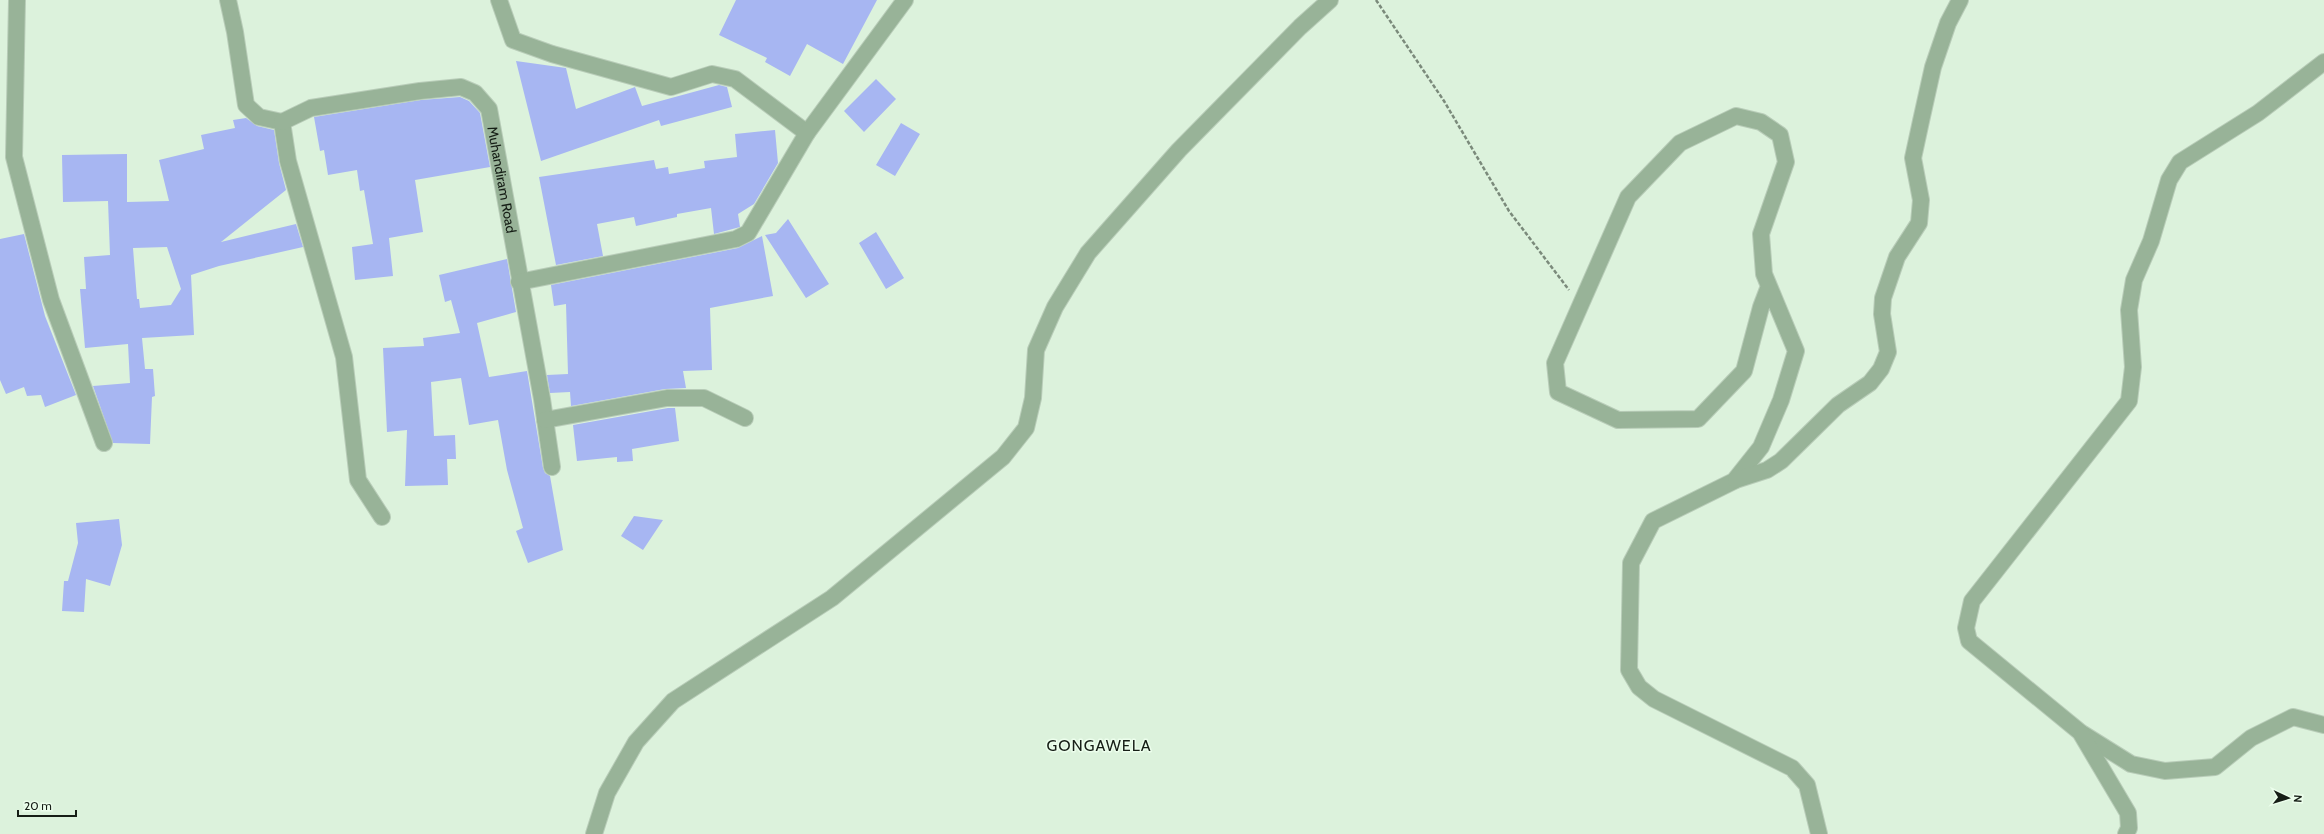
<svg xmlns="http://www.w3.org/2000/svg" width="2324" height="834" viewBox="0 0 2324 834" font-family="Cabin,sans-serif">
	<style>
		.building { fill: #a7b6f2; fill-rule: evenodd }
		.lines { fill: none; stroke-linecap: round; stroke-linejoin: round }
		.minor-casing { stroke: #b8ccb8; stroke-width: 18 }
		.path { stroke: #7b8a7b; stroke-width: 2.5; stroke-dasharray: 4 2; stroke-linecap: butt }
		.minor { stroke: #98b398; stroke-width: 16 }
		.labels { text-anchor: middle; stroke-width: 3; stroke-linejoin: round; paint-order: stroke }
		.street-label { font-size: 14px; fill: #161e16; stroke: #ecfeec }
		.quarter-label { font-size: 16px; letter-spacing: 1px; fill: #161e16; stroke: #ecfeec }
	</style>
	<rect width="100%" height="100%" fill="#dcf2dc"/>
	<path class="building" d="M736 0H877L843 64 807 44 790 76 765 62 767 58 719 35Z
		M516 61 566 68 576 109 635 87 642 106 719 85 727 87 732 107 661 126 659 120 541 161Z
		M876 79 896 99 864 132 844 111Z
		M460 97 469 101 480 113 490 167 415 180 423 232 389 238 393 276 355 280 352 247 373 244 364 190 360 191 357 170 328 175 324 150 320 151 314 117 421 100Z
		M246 118 257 126 274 130 279 163 286 190 221 242 296 224 303 247 219 266 191 275 194 335 142 338 145 369H153L155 396 152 397 150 444 113 443 93 386 130 383 128 344 85 348 80 289H86L84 257 110 255 108 201 63 202 62 155 127 154V202L169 201 159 160 204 149 201 135 235 128 233 120ZM167 247 181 289 171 305 140 308 139 299H137L133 248Z
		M901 123 920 134 895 176 876 165Z
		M775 130 778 163 754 204 738 214 740 227 714 234 711 208 677 214V217L636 226 634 217 597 224 603 256 556 265 539 177 654 160 656 169 668 167 669 174 705 168 704 161 737 157 735 134Z
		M788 219 829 284 806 298 765 235 776 233Z
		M876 232 904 278 886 289 859 243Z
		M24 234 45 316 76 395 45 407 41 395 27 396 24 387 6 394 0 380V239Z
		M762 236 773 296 710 308 712 370 683 371 686 388 665 389 571 406 570 392 550 393 547 375 568 374 566 304 554 306 551 285 738 248Z
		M507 259 516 312 477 323 489 377 527 371 543 468 545 473 550 476 563 550 528 563 516 531 523 528 507 470 498 420 469 425 461 378 431 382 434 436 455 435 456 459H447L448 485 405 486 407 430 387 432 383 348 424 346 423 338 460 333 451 300 445 302 439 275Z
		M668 408H675L679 441 632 449 633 461 617 462V457L577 461 573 425Z
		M634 516 663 520 643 550 621 536Z
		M119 519 122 545 110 586 86 579 84 612 62 611 64 581H68L78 543 76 523Z"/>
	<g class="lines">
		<defs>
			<g id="minor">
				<path d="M17 0 14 157 51 300 104 443"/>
				<path d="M228 0 235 32 246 105 259 117 282 122 288 161 344 357 358 480 382 517"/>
				<path d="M499 0 513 40 552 54 671 87 712 74 735 79 807 133"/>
				<path id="s1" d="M282 122 311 108 420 91 461 87 475 93 489 109 542 399 552 467"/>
				<path d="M519 282 736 239 748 233 807 133 905 0"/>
				<path d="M1769 286 1761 307 1744 371 1698 419 1618 420 1558 392 1555 363 1628 197 1680 143 1736 116 1761 122 1780 135 1786 162 1761 234 1764 274 1796 351 1781 400 1761 447 1734 481 1653 521 1631 563 1629 670 1639 687 1654 699 1792 768 1807 785 1819 834"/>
				<path d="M545 420 667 398H704L745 418"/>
				<path d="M1736 480 1767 470 1781 461 1838 405 1870 383 1881 369 1888 352 1882 314 1883 298 1897 257 1919 223 1921 200 1913 158 1921 121 1933 67 1948 23 1960 0"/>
				<path d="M2083 734 2131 764 2165 771 2215 767 2251 738 2293 717 2324 725"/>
				<path d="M594 834 607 793 636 742 673 701 832 598 1003 457 1026 428 1033 398 1036 350 1055 307 1088 253 1179 150 1300 27 1330 0"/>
				<path d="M2126 834 2129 828 2128 813 2080 732 1969 641 1966 628 1972 601 2129 401 2133 367 2129 310 2134 280 2151 241 2169 180 2180 162 2258 113 2324 62"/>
			</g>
		</defs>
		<use href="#minor" class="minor-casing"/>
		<path class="path" d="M1376 0 1444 101 1509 211 1569 290"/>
		<use href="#minor" class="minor"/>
	</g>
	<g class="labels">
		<g class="street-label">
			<text dy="5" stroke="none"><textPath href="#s1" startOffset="292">Muhandiram Road</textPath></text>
		</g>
		<g class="quarter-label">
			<text x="1099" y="751">GONGAWELA</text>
		</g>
	</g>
	<g transform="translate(2288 798) rotate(94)" stroke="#ecfeec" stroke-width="3" paint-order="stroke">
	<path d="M0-3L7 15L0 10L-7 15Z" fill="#161e16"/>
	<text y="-6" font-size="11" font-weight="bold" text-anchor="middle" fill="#161e16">N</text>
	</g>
	<path d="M18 810v6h58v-6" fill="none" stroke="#161e16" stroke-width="2"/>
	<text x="24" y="810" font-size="12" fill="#161e16" stroke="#ecfeec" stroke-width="3" paint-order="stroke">20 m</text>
</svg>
